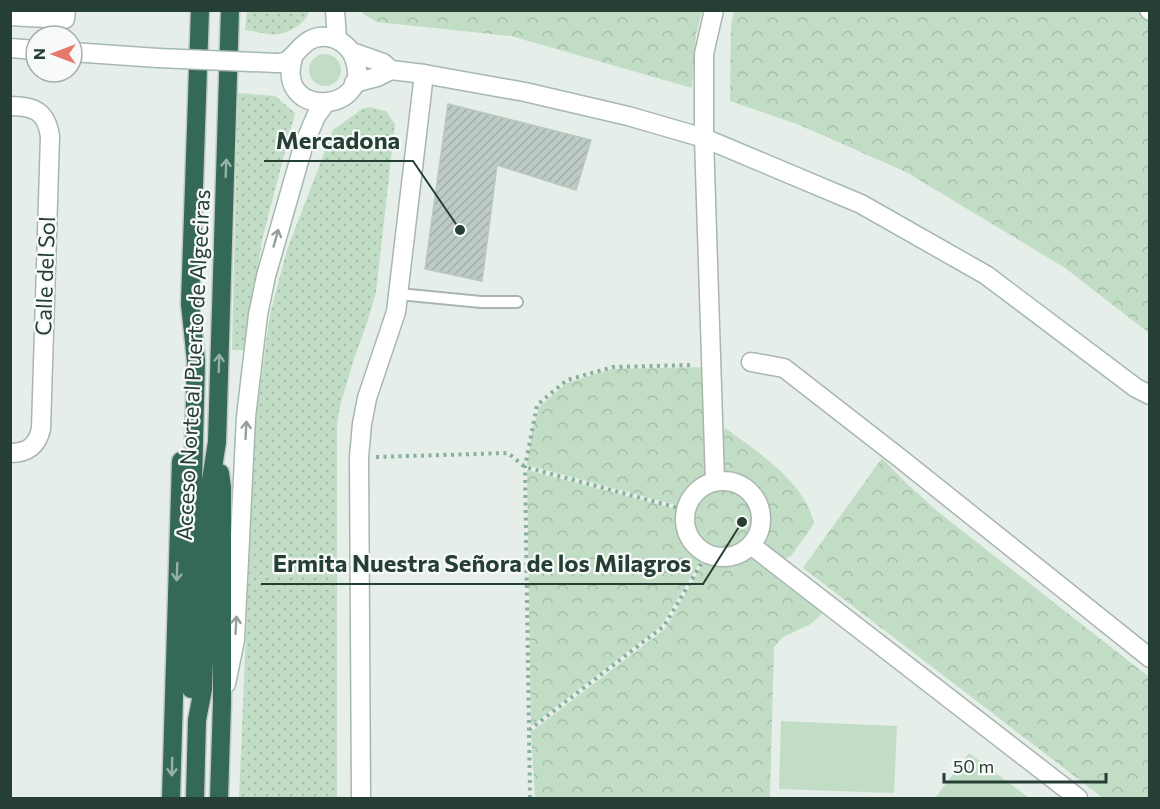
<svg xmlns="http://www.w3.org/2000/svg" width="1160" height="809" viewBox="0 0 1160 809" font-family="Commissioner,sans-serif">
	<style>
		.grass { fill: url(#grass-dots) }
		.park { fill: url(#park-crowns) }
		.garden { fill: #c1ddc5 }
		.building { fill: url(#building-hatch); stroke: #b9c7bf; stroke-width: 1.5 }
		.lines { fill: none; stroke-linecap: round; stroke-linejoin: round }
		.lane-casing { stroke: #a9b6af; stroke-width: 14 }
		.street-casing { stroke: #a9b6af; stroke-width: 21 }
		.secondary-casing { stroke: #a5b9af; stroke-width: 21 }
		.highway-casing { stroke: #c2c9c6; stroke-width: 21 }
		.path { stroke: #89af9e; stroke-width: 4; stroke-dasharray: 3 4.5; stroke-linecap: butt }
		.lane { stroke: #fff; stroke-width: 10 }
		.street { stroke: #fff; stroke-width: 18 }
		.secondary { stroke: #fff; stroke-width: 18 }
		.highway { stroke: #346957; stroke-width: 18 }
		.secondary-bridge-casing { stroke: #a5b9af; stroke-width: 21; stroke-linecap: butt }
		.secondary-bridge { stroke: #fff; stroke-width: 18 }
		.oneway { stroke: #96b2a8 }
		.oneway2 { stroke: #929f9a }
		.labels { text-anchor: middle; stroke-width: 4.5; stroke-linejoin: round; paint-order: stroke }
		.street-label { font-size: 22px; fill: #263f35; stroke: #f7faf8 }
		.leader { fill: none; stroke: #263f35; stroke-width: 2 }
		.callout-dot { fill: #263f35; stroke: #f7faf8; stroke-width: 2 }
		.callout-label { font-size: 24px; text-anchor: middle; font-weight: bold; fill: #263f35; stroke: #f7faf8; stroke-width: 4.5; stroke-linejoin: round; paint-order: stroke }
	</style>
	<defs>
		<pattern id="grass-dots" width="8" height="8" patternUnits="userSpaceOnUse" patternTransform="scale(1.5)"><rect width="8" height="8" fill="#c1ddc5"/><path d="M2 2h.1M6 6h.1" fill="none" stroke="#a6bfaa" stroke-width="1.8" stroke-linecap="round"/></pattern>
		<pattern id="park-crowns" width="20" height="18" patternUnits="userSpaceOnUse" patternTransform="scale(1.5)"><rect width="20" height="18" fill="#c1ddc5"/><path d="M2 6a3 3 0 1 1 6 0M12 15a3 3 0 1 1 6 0" fill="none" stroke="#a6bfaa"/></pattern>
		<pattern id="building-hatch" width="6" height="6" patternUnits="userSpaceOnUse" patternTransform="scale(1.5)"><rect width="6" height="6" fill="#becbc5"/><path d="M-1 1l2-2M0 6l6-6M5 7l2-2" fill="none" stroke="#a3afaa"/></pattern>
	</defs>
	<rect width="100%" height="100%" fill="#e6eee9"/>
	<path class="grass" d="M247 11V10L309 11C307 22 292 31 280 34 270 36 255 31 245 30Z
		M238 93 275 96 295 113 262 240 246 350H232Z
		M369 107 386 111 395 124 376 292 368 320 354 359 340 406 337 423V798H239L255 424 270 314 287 250 333 130 362 109Z"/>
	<path class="park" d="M363 11 702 10V11L696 35 692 88 511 36 377 22 363 14Z
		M734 11H1146L1150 14 1149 333 1065 268 906 172 797 124 730 101 731 25Z
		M709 367 721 428 727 429C760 454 805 482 814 524L791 556 778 562 828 608 811 624 783 637 774 647 770 798H535L531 732 665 629 707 556 700 562 661 626 531 726 527 470 680 510 685 509 680 506 527 465 533 427 539 407 567 383 612 369Z
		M882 458 903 480 937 511 1149 677V798H1103L803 568Z"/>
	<path class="garden" d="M309 70a16 16 0 1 1 32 0a16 16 0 1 1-32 0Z
		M781 721 897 726 894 793 779 789Z
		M969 753 1029 798H935Z"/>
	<path class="building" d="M448 104 591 140 576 190 497 165 482 281 425 269Z"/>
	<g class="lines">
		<defs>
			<path id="lane" d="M399 294 481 302H517"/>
			<path id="street" d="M714 10 704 54V138L715 482
				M1149 10 1150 11
				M10 16 65 19 66 10
				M10 106C34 106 46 111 50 136L41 429C37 446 28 453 10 453
				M751 362 784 368 901 459 1150 658
				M685 519a38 38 0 1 1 76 0a38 38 0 1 1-76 0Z
				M751 545 1078 798
				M361 798 359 457 362 424 367 398 396 312 424 74"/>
			<path id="secondary" d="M335 10 337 39
				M10 48 36 50
				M72 52 158 58
				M352 52 383 63 391 70
				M277 63C296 65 299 34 327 37 339 38 350 47 354 58 376 114 271 121 294 55
				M354 83 377 77 391 70 424 74 525 92 628 116 704 138 861 204 986 275 1136 388 1150 395
				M226 684 235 640 246 417 258 315 266 276 303 147 316 116 325 104"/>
			<path id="highway" d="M191 689 192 522 196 361 190 304 200 10
				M171 798 181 461
				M195 798 197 720 203 689 210 487 217 442 230 10
				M219 798 222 703V488L220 473"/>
		</defs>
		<use href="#lane" class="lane-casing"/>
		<use href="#street" class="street-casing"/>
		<use href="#secondary" class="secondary-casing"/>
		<use href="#highway" class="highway-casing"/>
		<path class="path" d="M376 457 508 453 525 467 686 510
			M529 730 664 626 707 554
			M530 798 525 467 537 405 567 380 613 367 692 365"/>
		<use href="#lane" class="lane"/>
		<use href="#street" class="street"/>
		<use href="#secondary" class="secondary"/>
		<use href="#highway" class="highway"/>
		<defs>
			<path id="secondary-bridge" d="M158 58 277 63"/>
		</defs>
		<use href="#secondary-bridge" class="secondary-bridge-casing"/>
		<use href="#secondary-bridge" class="secondary-bridge"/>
	</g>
	<defs><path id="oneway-shaft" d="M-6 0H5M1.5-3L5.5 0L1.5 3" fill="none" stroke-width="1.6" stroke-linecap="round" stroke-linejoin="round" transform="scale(1.5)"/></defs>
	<g class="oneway">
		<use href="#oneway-shaft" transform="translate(226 168) rotate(-88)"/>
		<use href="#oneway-shaft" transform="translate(219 363) rotate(-88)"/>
		<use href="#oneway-shaft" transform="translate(177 572) rotate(92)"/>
		<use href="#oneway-shaft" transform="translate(172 767) rotate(91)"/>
	</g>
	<g class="oneway2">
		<use href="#oneway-shaft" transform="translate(276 238) rotate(-74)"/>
		<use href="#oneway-shaft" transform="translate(246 430) rotate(-87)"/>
		<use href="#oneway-shaft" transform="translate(236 625) rotate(-87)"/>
	</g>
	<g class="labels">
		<g class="street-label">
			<text transform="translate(45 276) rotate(-88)" y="8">Calle del Sol</text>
			<text transform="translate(193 365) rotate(-87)" y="8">Acceso Norte al Puerto de Algeciras</text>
		</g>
	</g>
	<path class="leader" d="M460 230L413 161H264M742 522L703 584H261"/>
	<g class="callout-dot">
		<circle cx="460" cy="230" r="6"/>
		<circle cx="742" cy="522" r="6"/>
	</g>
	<g class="callout-label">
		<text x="338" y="149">Mercadona</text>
		<text x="482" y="572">Ermita Nuestra Señora de los Milagros</text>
	</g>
	<rect width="1160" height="809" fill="none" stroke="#263f35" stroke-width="24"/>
	<g transform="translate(54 54) rotate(270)"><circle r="28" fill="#f7faf8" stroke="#a3afaa" stroke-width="1.5"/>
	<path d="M0-4.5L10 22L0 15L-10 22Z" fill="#e7796b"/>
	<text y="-9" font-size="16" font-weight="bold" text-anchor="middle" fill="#263f35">N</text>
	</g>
	<path d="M944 773v9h162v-9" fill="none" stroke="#263f35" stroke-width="3"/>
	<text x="953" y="773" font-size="18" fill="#263f35" stroke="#f7faf8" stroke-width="4.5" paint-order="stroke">50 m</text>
</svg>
